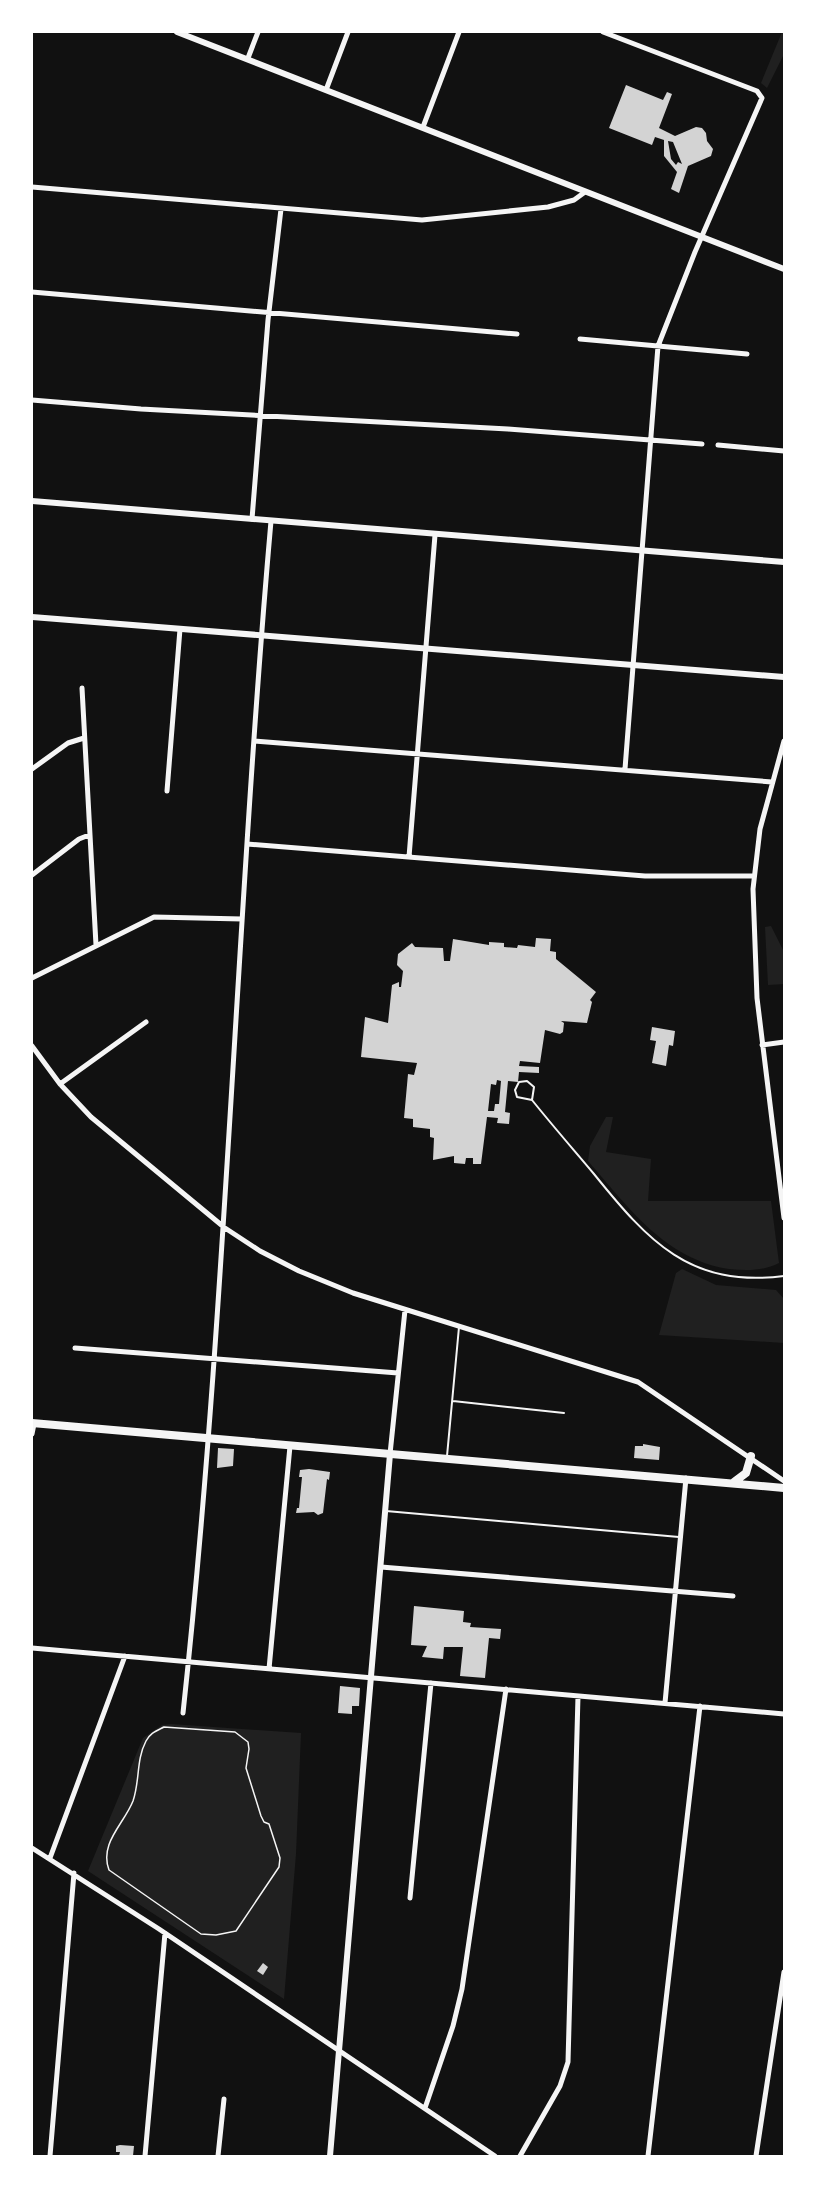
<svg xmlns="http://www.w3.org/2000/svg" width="816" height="2188" viewBox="0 0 816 2188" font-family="Signika,sans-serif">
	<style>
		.green { fill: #202020 }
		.building { fill: #d3d3d3; fill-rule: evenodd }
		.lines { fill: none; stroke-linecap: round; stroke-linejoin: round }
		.path { stroke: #f5f5f5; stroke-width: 1.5 }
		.service { stroke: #f5f5f5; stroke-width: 2 }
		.minor { stroke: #f5f5f5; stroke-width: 5 }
		.tertiary { stroke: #f5f5f5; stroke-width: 6 }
		.secondary { stroke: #f5f5f5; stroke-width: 8 }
	</style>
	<rect width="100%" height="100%" fill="#111"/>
	<path class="green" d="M782 32H784V54L767 88 761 83Z
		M771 926 784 952V984L768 985 765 927Z
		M606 1117H613L606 1152 651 1159 648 1201H771L779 1263C763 1271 747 1271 729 1269 665 1259 629 1208 588 1161L590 1146Z
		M682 1269 716 1285 776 1290 784 1299V1343L659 1335 676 1273Z
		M171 1724 301 1733 296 1854 284 1999 88 1871 143 1738 162 1725Z"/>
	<path class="building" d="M626 85 663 100 667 92 672 94 659 128 675 136 696 127 702 128 706 133 707 141 713 149 711 156 688 166 679 193 671 189 677 172 664 156V140L655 137 652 145 609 128ZM668 141 673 142 682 164 678 162 676 165 671 159Z
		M536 938 551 939 550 951 556 952V959L596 992 590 1000 592 1002 587 1023 561 1021 564 1023 563 1032 560 1034 545 1030 540 1063 520 1061 519 1066 539 1067V1073L519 1072 518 1082 508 1081 505 1112 510 1113 509 1124 497 1123 498 1118 487 1117 481 1164H473V1158H466L465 1164 454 1163V1156L433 1160 434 1138 430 1137V1129L413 1127V1119L404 1118 408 1074 414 1075 417 1063 361 1057 365 1017 388 1023 392 985 399 982V987H401L403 971 397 965 398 954 412 943 415 947 443 948 444 961H450L453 939 489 945V942L504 943V947L517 948 518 945 535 947ZM497 1080 501 1081 499 1104H495L494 1111H488L491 1084 496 1085Z
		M652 1027 675 1031 673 1046 669 1045 666 1066 652 1063 656 1041 650 1040Z
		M643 1444 660 1447 659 1460 634 1458 635 1446H643Z
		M218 1448 234 1449 233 1466 217 1468Z
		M309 1469 330 1472 329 1480 327 1479 323 1513 318 1515 314 1512 296 1513 297 1508H299L302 1477H299L300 1470Z
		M414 1606 464 1611 463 1622 471 1623 470 1627 501 1629 500 1639 489 1638 485 1678 460 1676 463 1647H444L443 1659 422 1657 427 1646 411 1645Z
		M340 1686 360 1688 359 1706H352V1714L338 1713Z
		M263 1963 268 1967 263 1975 257 1971Z
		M120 2145 134 2146 133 2156H119L120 2152H116V2146Z"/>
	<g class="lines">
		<path class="path" d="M164 1727 235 1732 248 1742 249 1749 246 1768 261 1816 264 1822 269 1824 280 1858 279 1867 236 1931 216 1935 201 1934 109 1870C99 1843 124 1824 133 1801 140 1781 136 1760 146 1741 150 1733 156 1731 164 1727Z"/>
		<path class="service" d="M532 1100 534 1087 527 1081 519 1082 515 1090 517 1097 532 1100C552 1125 573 1149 594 1174 648 1241 690 1288 784 1276
			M453 1401 564 1413
			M447 1456 459 1327
			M386 1511 679 1537"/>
		<path class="minor" d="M603 32 757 91 762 98 695 252 658 346 625 769
			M248 58 258 32
			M326 90 348 32
			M423 127 459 32
			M32 187 422 220 548 207 574 200 585 192
			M32 292 517 334
			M580 339 747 354
			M32 400 141 409 508 429 702 444
			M718 445 784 451
			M252 519 268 320 281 209
			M82 688 96 945
			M254 741 772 782
			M784 741 760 829 753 889 757 998 784 1218
			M32 769 68 743 84 738
			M167 791 180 629
			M247 844 645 876H753
			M409 857 435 535
			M32 875 79 839 89 835
			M32 978 154 917 242 919
			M762 1045 784 1042
			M32 1046 60 1084 91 1117 225 1228 260 1251 299 1271 353 1293 638 1382 784 1481
			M60 1084 146 1022
			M75 1348 398 1373
			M32 1434 34 1424
			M390 1454 405 1310
			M381 1567 733 1596
			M32 1648 784 1714
			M269 1669 290 1446
			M665 1703 686 1478
			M183 1713C226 1317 236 918 271 521
			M32 1848 159 1929 495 2156
			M50 1858 125 1656
			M410 1898 431 1683
			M425 2108 453 2026 462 1989 506 1689
			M50 2156 74 1873
			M145 2156 165 1933
			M218 2156 224 2099
			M520 2156 560 2086 568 2062 578 1696
			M648 2156 700 1706
			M756 2156 784 1972"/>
		<path class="tertiary" d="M177 32 784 269
			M32 501 784 562
			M32 617 784 677
			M330 2156 390 1454"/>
		<path class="secondary" d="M32 1423 784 1488
			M734 1482 746 1473 751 1456"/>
	</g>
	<rect width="816" height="2188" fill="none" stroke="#ffffff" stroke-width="66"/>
</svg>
